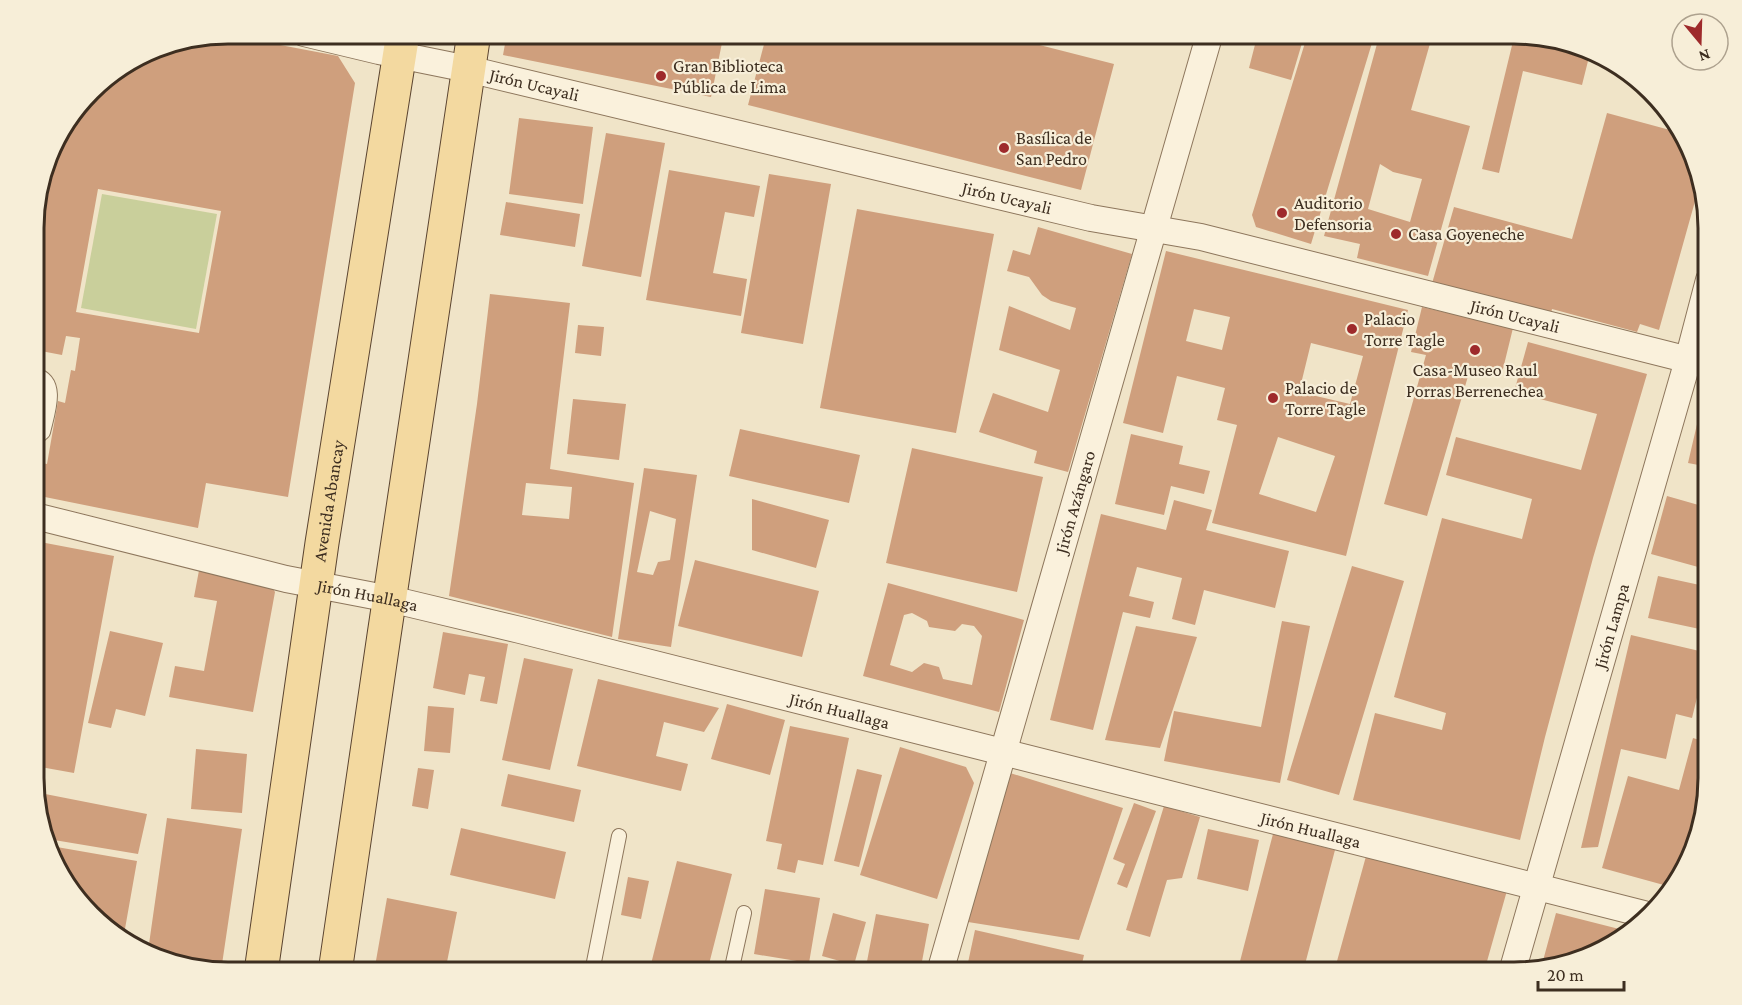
<svg xmlns="http://www.w3.org/2000/svg" width="1742" height="1005" viewBox="0 0 1742 1005" font-family="'Crimson Pro',serif">
	<style>
		.green { fill: #c9cf9b }
		.building { fill: #cf9f7d; fill-rule: evenodd }
		.lines { fill: none; stroke-linecap: round; stroke-linejoin: round }
		.lane-casing { stroke: #8d765c; stroke-width: 16 }
		.street-casing { stroke: #8d765c; stroke-width: 28 }
		.primary-casing { stroke: #5b4430; stroke-width: 35 }
		.lane { stroke: #faf1dc; stroke-width: 14 }
		.street { stroke: #faf1dc; stroke-width: 26 }
		.primary { stroke: #f3d9a0; stroke-width: 33 }
		.poi-dot { fill: #9e2a2b; stroke: #f7eed8; stroke-width: 2 }
		.labels { text-anchor: middle; stroke-width: 4.5; stroke-linejoin: round; paint-order: stroke }
		.poi-label { font-size: 18px; fill: #3d2e20; stroke: #f7eed8; text-anchor: start }
		.street-label { font-size: 18px; fill: #3d2e20; stroke: #f7eed8 }
		.rim { fill: none; stroke: #3d2e20; stroke-width: 3 }
	</style>
	<rect width="100%" height="100%" fill="#f0e4c8"/>
	<path class="green" d="M102 194 217 214 196 329 81 308Z"/>
	<path class="building" d="M507 33H724L711 97 503 55Z
		M767 33H993L1114 64 1081 190 748 105Z
		M1258 33H1305L1291 80 1249 68Z
		M1308 33H1375L1311 244 1256 227 1252 215Z
		M1380 33H1433L1411 110 1470 126 1428 276 1357 258 1360 244 1324 236ZM1380 164 1393 172 1422 179 1410 222 1368 209Z
		M1515 33 1590 53 1582 85 1523 71 1499 173 1482 169Z
		M222 34 338 56 355 83 288 497 206 483 198 528 35 495V458H37L36 462 47 464 58 401 65 403 71 370 75 371 80 338 66 336 62 355 41 351 40 357 35 356V202L53 141 99 81 153 48ZM98 189 221 211 199 333 76 312Z
		M1607 113 1681 133 1699 187 1659 330 1640 324 1637 332 1552 309 1551 314 1431 287 1454 207 1572 239Z
		M519 118 593 127 583 204 509 194Z
		M606 133 665 143 641 277 582 266Z
		M669 170 760 186 754 217 725 212 713 273 747 279 741 316 646 300Z
		M769 174 831 184 803 344 741 333Z
		M506 202 580 214 575 247 500 235Z
		M857 209 994 234 956 433 820 408Z
		M1038 227 1132 254 1068 472 1034 463 1037 451 979 432 993 393 1048 412 1060 370 999 350 1009 306 1070 330 1076 308 1051 301 1042 295 1029 277 1007 271 1013 250 1030 255Z
		M1166 251 1408 310 1346 556 1212 523 1237 425 1217 420 1225 388 1177 376 1163 433 1123 423ZM1194 309 1230 317 1222 350 1186 341ZM1311 343 1363 356 1350 404 1299 392ZM1278 437 1335 456 1316 512 1259 494Z
		M490 294 570 303 550 469 634 483 612 637 449 596 477 404ZM526 483 572 487 569 519 522 515Z
		M1422 307 1513 328 1502 373 1471 366 1427 516 1384 504 1426 355 1411 352Z
		M578 325 604 327 601 356 575 353Z
		M1528 342 1647 374 1593 558 1545 737 1520 840 1353 800 1375 713 1442 730 1446 713 1394 697 1442 518 1522 539 1532 499 1446 475 1456 437 1581 470 1597 414 1514 392Z
		M573 399 626 404 619 460 567 454Z
		M1709 404V467L1688 463 1701 407Z
		M740 429 860 455 849 503 729 476Z
		M1131 434 1183 446 1179 464 1210 471 1204 494 1171 486 1164 515 1115 504Z
		M912 448 1043 477 1017 592 886 563Z
		M644 468 697 475 671 647 618 639ZM650 511 676 519 670 560 658 562 653 575 637 572Z
		M1667 496 1709 508V570L1651 554Z
		M752 499 829 520 816 568 752 550Z
		M1174 500 1212 510 1206 530 1289 551 1275 608 1204 590 1195 625 1172 619 1182 578 1137 567 1129 596 1154 602 1150 618 1123 612 1093 730 1050 720 1101 514 1166 530Z
		M35 541 114 556 74 773 35 766Z
		M695 560 819 591 802 657 678 626Z
		M200 565 265 576 275 592 253 712 169 697 175 666 204 671 217 601 194 597Z
		M1352 566 1404 581 1339 795 1287 780Z
		M1658 576 1709 587V631L1648 618Z
		M888 583 1024 620 999 712 863 676ZM912 613 927 621 929 627 955 631 962 624 974 626 982 636 972 685 943 679 939 667 924 663 912 672 890 665 904 615Z
		M1282 621 1310 626 1280 783 1164 761 1174 711 1261 727Z
		M1136 626 1197 637 1160 748 1105 740Z
		M110 631 163 643 145 716 116 709 111 728 88 723Z
		M443 632 508 644 497 704 480 701 485 677 469 674 465 695 433 688Z
		M1631 635 1708 653 1692 718 1676 714 1666 759 1621 749 1598 847 1581 848Z
		M524 658 573 669 550 770 502 760Z
		M598 679 719 708 704 732 664 722 656 756 688 764 681 791 577 766Z
		M727 704 785 720 770 775 711 759Z
		M428 706 454 708 450 753 424 751Z
		M790 726 849 738 823 865 798 860 795 873 777 869 782 844 766 841Z
		M1693 738 1709 743V790L1683 875 1671 887 1602 868 1628 776 1679 790Z
		M900 747 966 767 974 783 937 899 860 875Z
		M196 749 247 754 242 813 191 809Z
		M418 768 434 770 428 809 412 806Z
		M857 769 882 775 859 867 834 861Z
		M1010 773 1123 808 1079 940 968 922Z
		M508 774 581 790 574 822 501 806Z
		M35 792 147 814 138 854 48 839 35 803Z
		M1134 803 1156 811 1127 888 1117 884 1125 864 1113 859Z
		M1164 806 1200 817 1182 878 1167 880 1150 937 1126 930Z
		M167 818 242 829 221 971 148 951Z
		M461 828 566 852 555 899 450 875Z
		M1208 829 1259 840 1248 891 1197 879Z
		M1273 834 1335 850 1303 972H1247L1238 969Z
		M51 846 137 861 123 940 66 885Z
		M1368 849 1508 887 1484 972H1334Z
		M677 861 732 874 707 972H649Z
		M628 877 649 881 641 919 621 915Z
		M765 889 820 898 809 963 754 954Z
		M387 898 457 912 445 972H374Z
		M833 913 866 922 854 965 822 956Z
		M1556 913 1627 931 1612 946 1541 968Z
		M876 914 929 924 920 972H865Z
		M975 930 1084 955 1080 972H966Z"/>
	<g class="lines">
		<defs>
			<path id="lane" d="M35 375C60 381 47 414 43 432L35 439
				M592 972 619 836
				M731 972 744 913"/>
			<g id="street">
				<path id="s1" d="M304 33 379 51 468 69 1091 218 1201 237 1709 365"/>
				<path id="s2" d="M35 516 286 579 390 599 520 630 1644 914"/>
				<path id="s3" d="M940 972 1210 33"/>
				<path id="s4" d="M1512 972 1688 360 1709 280"/>
			</g>
			<g id="primary">
				<path id="s5" d="M261 972 322 543 403 33"/>
				<path d="M335 972C381 659 425 345 474 33"/>
			</g>
		</defs>
		<use href="#lane" class="lane-casing"/>
		<use href="#street" class="street-casing"/>
		<use href="#primary" class="primary-casing"/>
		<use href="#lane" class="lane"/>
		<use href="#street" class="street"/>
		<use href="#primary" class="primary"/>
	</g>
	<g class="poi-dot">
		<circle cx="661" cy="76" r="6"/>
		<circle cx="1004" cy="148" r="6"/>
		<circle cx="1282" cy="213" r="6"/>
		<circle cx="1396" cy="234" r="6"/>
		<circle cx="1352" cy="329" r="6"/>
		<circle cx="1475" cy="350" r="6"/>
		<circle cx="1273" cy="398" r="6"/>
	</g>
	<g class="labels">
		<g class="poi-label">
			<text x="673" y="72">Gran Biblioteca<tspan x="673" dy="21">Pública de Lima</tspan></text>
			<text x="1016" y="144">Basílica de<tspan x="1016" dy="21">San Pedro</tspan></text>
			<text x="1294" y="209">Auditorio<tspan x="1294" dy="21">Defensoria</tspan></text>
			<text x="1408" y="240">Casa Goyeneche</text>
			<text x="1364" y="325">Palacio<tspan x="1364" dy="21">Torre Tagle</tspan></text>
			<text x="1475" y="376" text-anchor="middle">Casa-Museo Raul<tspan x="1475" dy="21">Porras Berrenechea</tspan></text>
			<text x="1285" y="394">Palacio de<tspan x="1285" dy="21">Torre Tagle</tspan></text>
		</g>
		<g class="street-label">
			<text dy="6" stroke="none"><textPath href="#s1" startOffset="236">Jirón Ucayali</textPath></text>
			<text dy="6" stroke="none"><textPath href="#s1" startOffset="722">Jirón Ucayali</textPath></text>
			<text dy="6" stroke="none"><textPath href="#s1" startOffset="1244">Jirón Ucayali</textPath></text>
			<text dy="6" stroke="none"><textPath href="#s5" startOffset="476">Avenida Abancay</textPath></text>
			<text dy="6" stroke="none"><textPath href="#s3" startOffset="489">Jirón Azángaro</textPath></text>
			<text dy="6" stroke="none"><textPath href="#s2" startOffset="342">Jirón Huallaga</textPath></text>
			<text dy="6" stroke="none"><textPath href="#s4" startOffset="360">Jirón Lampa</textPath></text>
			<text dy="6" stroke="none"><textPath href="#s2" startOffset="828">Jirón Huallaga</textPath></text>
			<text dy="6" stroke="none"><textPath href="#s2" startOffset="1314">Jirón Huallaga</textPath></text>
		</g>
	</g>
	<path d="M0 0H1742V1005H0ZM228 44H1514A184 184 0 0 1 1698 228V778A184 184 0 0 1 1514 962H228A184 184 0 0 1 44 778V228A184 184 0 0 1 228 44Z" fill="#f7eed8" fill-rule="evenodd"/>
	<path class="rim" d="M228 44H1514A184 184 0 0 1 1698 228V778A184 184 0 0 1 1514 962H228A184 184 0 0 1 44 778V228A184 184 0 0 1 228 44Z"/>
	<g transform="translate(1700 42) rotate(161)"><circle r="28" fill="#f7eed8" stroke="#ada18e" stroke-width="1.5"/>
	<path d="M0-4.5L10 22L0 15L-10 22Z" fill="#9e2a2b"/>
	<text y="-9" font-size="16" font-weight="bold" text-anchor="middle" fill="#3d2e20">N</text>
	</g>
	<path d="M1538 981v9h86v-9" fill="none" stroke="#3d2e20" stroke-width="3"/>
	<text x="1547" y="981" font-size="18" fill="#3d2e20" stroke="#f7eed8" stroke-width="4.5" paint-order="stroke">20 m</text>
</svg>
